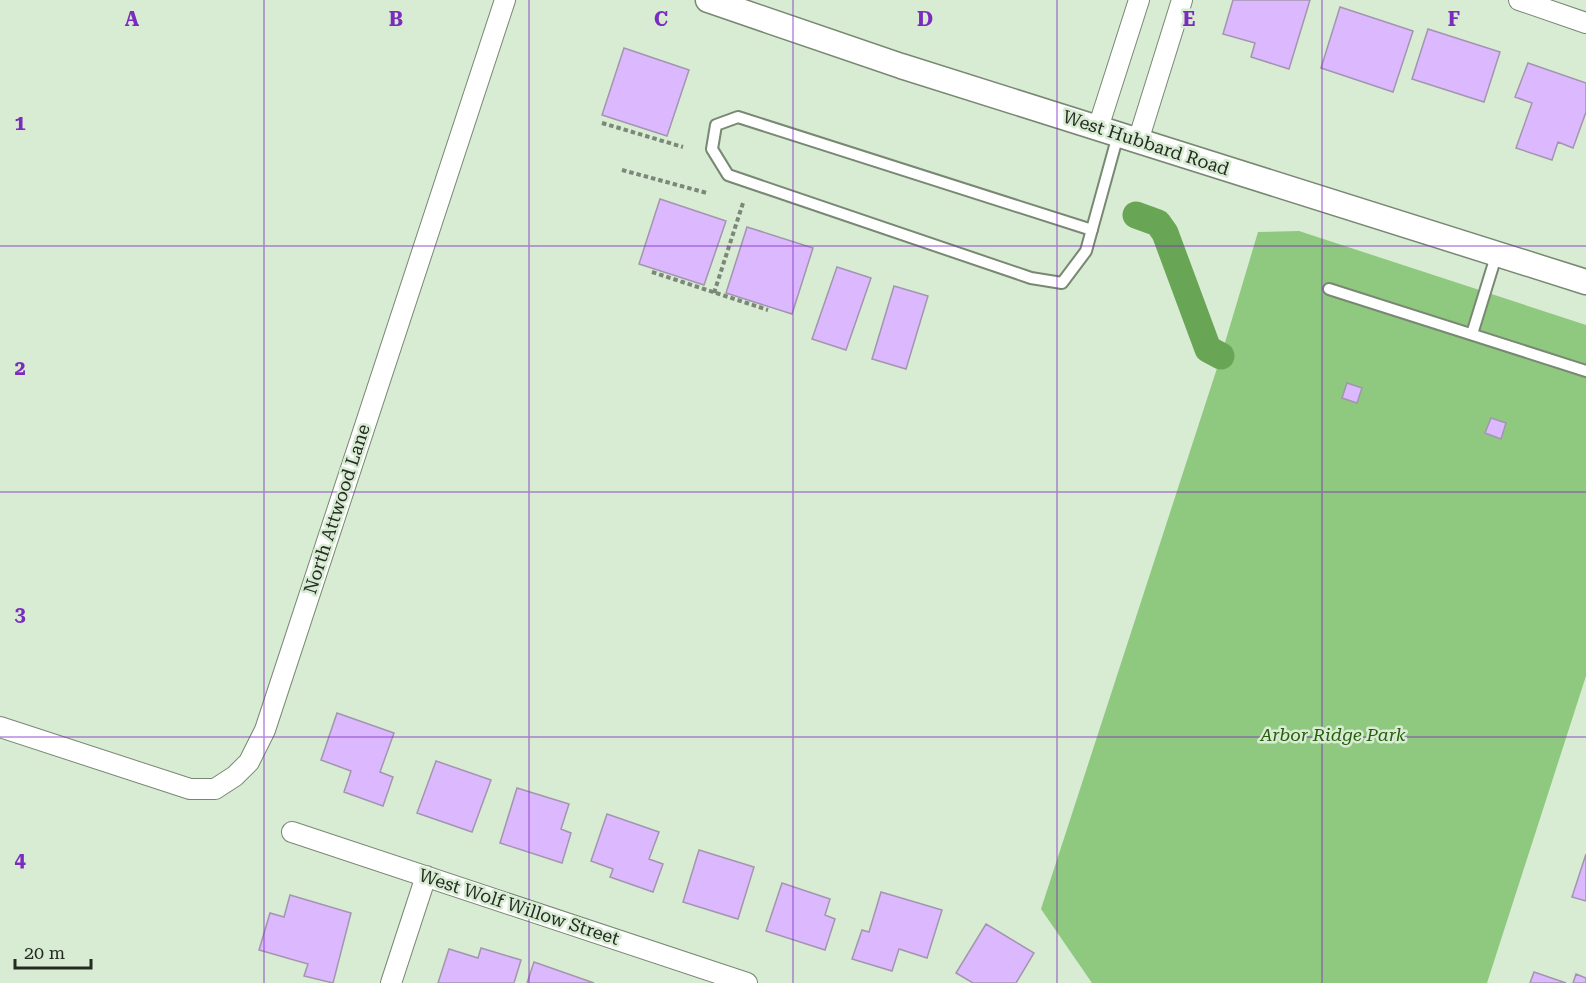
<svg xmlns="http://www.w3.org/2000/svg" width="1586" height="983" viewBox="0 0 1586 983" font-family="'Roboto Serif',serif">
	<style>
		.green { fill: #8fc87f }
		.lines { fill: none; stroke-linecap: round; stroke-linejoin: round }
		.canal { stroke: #68a656; stroke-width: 27 }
		.building { fill: #dcb8ff; stroke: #a296af; stroke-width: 1.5 }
		.service-casing { stroke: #788873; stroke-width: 14 }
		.minor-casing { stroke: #788873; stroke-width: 22 }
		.tertiary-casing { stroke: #788873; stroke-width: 27 }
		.path { stroke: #7b8878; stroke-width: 4; stroke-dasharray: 4.5 3; stroke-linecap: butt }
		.service { stroke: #fff; stroke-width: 10 }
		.minor { stroke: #fff; stroke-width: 20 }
		.tertiary { stroke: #fff; stroke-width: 24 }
		.grid { fill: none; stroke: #7b2cbf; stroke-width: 1.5; stroke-opacity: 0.55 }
		.labels { text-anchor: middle; stroke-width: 5; stroke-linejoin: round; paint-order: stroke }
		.street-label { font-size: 18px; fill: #242b22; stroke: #d8ebd3 }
		.park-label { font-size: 18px; font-style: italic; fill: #255f0c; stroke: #d8ebd3 }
		.grid-label { font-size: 20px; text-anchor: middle; font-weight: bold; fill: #7b2cbf; stroke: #d8ebd3; stroke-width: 5; stroke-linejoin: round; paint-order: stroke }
	</style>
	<rect width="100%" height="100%" fill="#d8ebd3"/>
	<path class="green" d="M1299 231 1586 325V676L1487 983H1092L1041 909 1221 356 1258 232Z"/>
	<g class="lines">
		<path class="canal" d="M1136 215 1158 223 1165 233 1208 349 1221 356"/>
	</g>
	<path class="building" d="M1233 0H1310L1289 69 1251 57 1255 43 1223 34Z
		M1340 7 1413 31 1393 92 1321 68Z
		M1428 29 1500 52 1484 102 1412 79Z
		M624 48 689 70 667 136 602 115Z
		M1528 63 1586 83V112L1573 148 1558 142 1552 160 1516 148 1532 103 1515 97Z
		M660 199 726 221 704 285 639 264Z
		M747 227 813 248 792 314 726 293Z
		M837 267 871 278 846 350 812 339Z
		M894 286 928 296 906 369 872 359Z
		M1347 383 1362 388 1357 403 1342 398Z
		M1491 418 1506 423 1501 439 1485 433Z
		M337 713 394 733 380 772 393 777 383 806 344 792 351 771 321 760Z
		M436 761 491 780 472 832 417 813Z
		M517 788 569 804 561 829 571 833 562 863 500 843Z
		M607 814 659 832 649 859 663 864 653 892 610 877 613 869 591 861Z
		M699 850 754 867 738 919 683 902Z
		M1586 854V901L1572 897Z
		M782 883 830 899 825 915 835 919 825 950 766 931Z
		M881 892 942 910 927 958 899 949 892 971 852 959 862 930 869 932Z
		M290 895 351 913 333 983 304 976 308 964 259 950 270 913 284 917Z
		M986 924 1034 953 1016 983H973L956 973Z
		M481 948 521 960 514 983H438L449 949 478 958Z
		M534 962 594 983H527Z
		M1534 972 1566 983H1530Z
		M1576 974 1586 978V983H1573Z"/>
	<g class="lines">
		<defs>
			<path id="service" d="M1092 230 738 117 716 125 712 149 728 175 1031 278 1062 283 1086 251 1118 135
				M1329 289 1586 371
				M1472 334 1497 253"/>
			<path id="minor" d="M1519 0 1586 23
				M1098 128 1139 0
				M1138 141 1182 0
				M0 727 190 789H215L235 776 249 762 265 730 505 0
				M292 832 747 983
				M391 983 426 876"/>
			<path id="tertiary" d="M708 0 901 66 1586 282"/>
		</defs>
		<use href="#service" class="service-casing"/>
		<use href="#minor" class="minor-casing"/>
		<use href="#tertiary" class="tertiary-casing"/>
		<path class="path" d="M602 123 683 147
			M622 170 707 193
			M652 272 768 310
			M714 293 743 203"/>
		<use href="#service" class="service"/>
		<use href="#minor" class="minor"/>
		<use href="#tertiary" class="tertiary"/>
	</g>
	<path class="grid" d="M264 0V983M529 0V983M793 0V983M1057 0V983M1322 0V983M0 246H1586M0 492H1586M0 737H1586"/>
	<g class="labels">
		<g class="street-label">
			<text transform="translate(1146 143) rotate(18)" y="6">West Hubbard Road</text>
			<text transform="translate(337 509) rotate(-72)" y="6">North Attwood Lane</text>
			<text transform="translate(519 907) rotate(18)" y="6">West Wolf Willow Street</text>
		</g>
		<g class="park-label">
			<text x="1333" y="741">Arbor Ridge Park</text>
		</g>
	</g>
	<g class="grid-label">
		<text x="132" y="26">A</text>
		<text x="396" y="26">B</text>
		<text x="661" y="26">C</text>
		<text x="925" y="26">D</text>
		<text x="1189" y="26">E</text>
		<text x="1454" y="26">F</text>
		<text x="20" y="130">1</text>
		<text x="20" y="375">2</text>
		<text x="20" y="621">3</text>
		<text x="20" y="867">4</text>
	</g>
	<path d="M15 959v9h76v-9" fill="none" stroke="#242b22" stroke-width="3"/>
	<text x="24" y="959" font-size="18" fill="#242b22" stroke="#d8ebd3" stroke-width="4.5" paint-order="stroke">20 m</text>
</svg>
